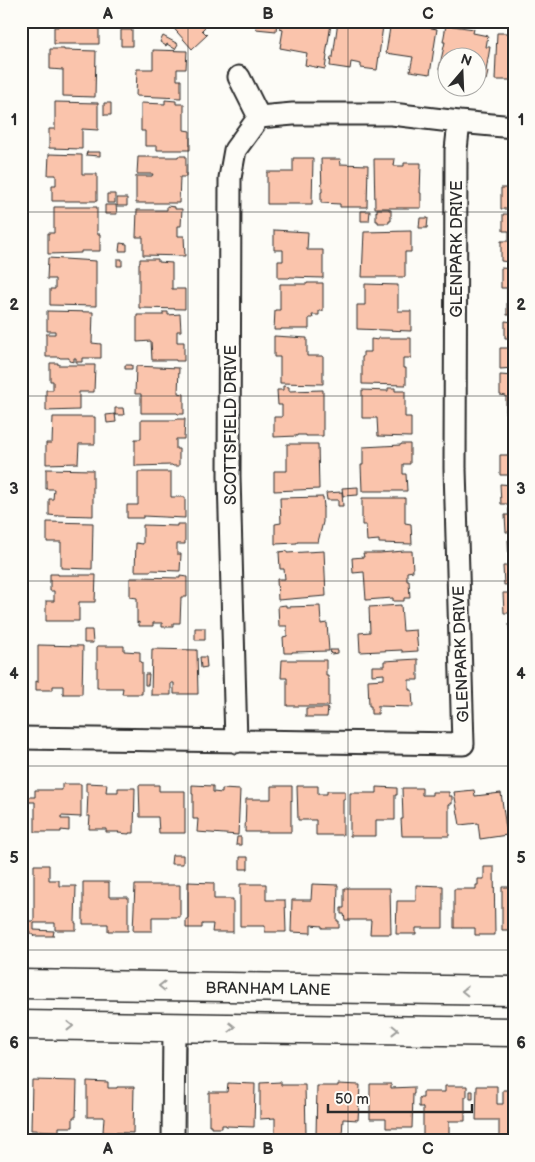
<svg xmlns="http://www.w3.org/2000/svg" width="535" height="1162" viewBox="0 0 535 1162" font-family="'Balsamiq Sans',sans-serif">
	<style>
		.building { fill: #fac4ac; stroke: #2b2b2b }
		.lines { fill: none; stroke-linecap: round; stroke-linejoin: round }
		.minor-casing { stroke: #2b2b2b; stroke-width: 25 }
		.secondary-casing { stroke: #2b2b2b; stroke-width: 31 }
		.minor { stroke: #fdfcf7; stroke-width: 21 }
		.secondary { stroke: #fdfcf7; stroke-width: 28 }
		.oneway { stroke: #9e9e9b }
		.grid { fill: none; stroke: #2b2b2b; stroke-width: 1; stroke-opacity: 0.55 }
		.labels { text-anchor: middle; stroke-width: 5; stroke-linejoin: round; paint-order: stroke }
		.street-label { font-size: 16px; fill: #2b2b2b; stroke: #fdfcf7 }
		.neatline { fill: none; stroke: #2b2b2b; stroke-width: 2 }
		.grid-label { font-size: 16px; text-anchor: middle; font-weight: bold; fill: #2b2b2b }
	</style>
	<rect width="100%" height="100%" fill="#fdfcf7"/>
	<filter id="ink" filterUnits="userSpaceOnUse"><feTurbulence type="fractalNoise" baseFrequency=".02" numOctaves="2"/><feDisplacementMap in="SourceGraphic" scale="10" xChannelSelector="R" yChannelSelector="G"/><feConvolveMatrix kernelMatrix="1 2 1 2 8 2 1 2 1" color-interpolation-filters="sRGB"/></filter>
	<g filter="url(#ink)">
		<path class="building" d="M58 21H99V44H54V27H58Z
			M169 21H216L211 25 209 23 202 30 207 35 192 49 170 24 171 23Z
			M239 21H277L276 31 256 29 257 23Z
			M282 21H318L331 24 326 55 327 56 325 69 305 65 307 53 280 48 283 30 280 29Z
			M338 21H358V22L383 26 377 70 361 68V64L351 62 350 69 330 66 331 57H333Z
			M391 21 437 29 430 74 410 71 413 57 386 53Z
			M457 21H470V25L457 23Z
			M446 25 474 29 473 33 488 36 486 47H490L486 71 488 72 486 80 478 79V58H448V71L439 69 445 42H443Z
			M121 30H132V46H121Z
			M497 33H514V80H495Z
			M163 36 178 44 175 49 167 44 166 46 160 42Z
			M50 49H64V50L96 51 95 97 63 96V70L50 69Z
			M153 50 187 51 186 69H177V80H181V98L136 96 137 69H153Z
			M165 100 176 101V104H184V130L190 131V150H157V146H145V131H141V103L165 104Z
			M55 102 98 103V130L82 129V149L49 148V129H55Z
			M104 103H111V115H104Z
			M87 152H100V156L86 155Z
			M49 154 82 155V174H97V201H52V185H56V175H48Z
			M178 156H186V177H180L179 203H136V176H152L153 174H137L138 157H178Z
			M293 158H313L312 204H267V172H293Z
			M321 159H341L340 164 368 165 367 207H340V204L321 203V192H322Z
			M374 159H395L394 166H404V163H421L420 193H421V208H375Z
			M501 188H514V209H501Z
			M107 194H115V203H107Z
			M117 198H127V206H117Z
			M105 205H116L117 214H105Z
			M167 206 175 207V209H182L181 226H178V236H184L185 256 143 255V237H136L137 210H167Z
			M54 207H97V234H100V251H81V253L48 254V233H54Z
			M377 209H389V210H391V221H389V223H378V221H376V211L377 212Z
			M361 211H370L369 221H361Z
			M503 214H513L514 215V260H509V262L501 261V241H509V231H503Z
			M420 218H428L427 228H419Z
			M274 230 308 232 307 250H323V278L290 277 289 278H278V261H283V250H274Z
			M411 231V252H405V277H362L364 232Z
			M120 243 127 244V251H119Z
			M48 258 96 261V306L50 305V289H55V279H47Z
			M117 259H122V266H117Z
			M140 259H158V262L172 263V289H185V309L139 308V263H140Z
			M501 268 514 269V315H507V288H501Z
			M307 283H323V311H319V315H312L313 318H309V329H281V330H274L275 310H280V284H307Z
			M365 284 398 285V311H411V331L357 329V305H365Z
			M47 311 93 312 92 343 101 344V358H82V362H76V358H74V362L69 361V358H60L59 357H46V334H55V331H47Z
			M163 312H168V315L180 314 181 331H177V342H184V361H176V360H152L151 341 137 342V315H163Z
			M505 321 514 322V368L500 369V348H509V338H505Z
			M274 336 307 338V356H323V384L280 383V357H274Z
			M378 338H411V358H403V368H406V385L362 384V357H363V352H371V339L378 340Z
			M50 363H58V365H95L94 392H79V410L46 411V390H53V381H50Z
			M125 365H132V369H125Z
			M136 366 179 368 178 393 184 394V414H178L177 413H141V394H135Z
			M500 375 514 376V422H506V396L500 395Z
			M283 386 289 387V391L323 390V436H306V435H297V436L274 437V417H282V405H278L277 390H283Z
			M388 388H395V391H405V417H411V437L378 436 377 418H362V390L388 391Z
			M115 408H123L124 415H115Z
			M115 414 116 422 107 423 106 415Z
			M53 417H95V444H79L78 463 46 464V443H52Z
			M176 419H185L184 439H176V449H179V466H173L172 465 135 466V439H141V420H176Z
			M513 428 514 475H500V455H513Z
			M287 444H318L319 489 274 491V471H287Z
			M401 444H410V464H403V474H406L407 491H362L361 465H363V447L401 445Z
			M46 469 93 470V516L58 515V516L49 515V499H53L54 489H46Z
			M138 472H171V497H185V518L143 516V518H127V505H138Z
			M500 484 514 485V530H513V532H506L505 515H509L508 504H501Z
			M358 487V495L343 496 342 488Z
			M342 492 343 506H338V500H327L326 493Z
			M323 497 324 507H323V522L318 542H297V543L275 544V524L281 523 280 498Z
			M362 498H405V523L411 524 412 544 379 543V540L367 541 366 525H362Z
			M47 522 93 523 92 569 61 568V542H47Z
			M177 524H185V544H177V554H181L180 571 151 570V571H135L136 543 143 544V525L177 526Z
			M514 539V584L504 585 503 566H509L508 540Z
			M287 551V553L324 551 326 596 278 600 277 579H285L284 569H280L279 552Z
			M404 551H412L413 571 407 572V581H409L410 598H404V601H393V598L366 600 364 572 353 573 352 558 364 557 363 553H380Z
			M50 574H58V575H96L95 602H79V621H46V601H54V591H50Z
			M180 576 187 577V597H181L180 623H173V627H162V623H153V626H139V622L137 623V598L130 597V578H138V577L180 578Z
			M503 593H514V639H510L509 624H513V613H504Z
			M286 605V607L320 606 321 624 327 623 329 651 292 652V653H284L283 637 287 636V626H279L278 606Z
			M401 605 403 631 416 630 418 651 402 652V650L360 652 359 633 370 632 369 607Z
			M195 628H205V640H195Z
			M84 630H92L93 643H84Z
			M38 645 83 646 82 694H63V686H53V690H36V681L38 682Z
			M97 646H124V651L140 652V662H142V694H122L123 688H97Z
			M152 649 197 650 198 694H174V683H171V695H151Z
			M330 650H338V653L331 654Z
			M200 657H206L207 667 201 668Z
			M418 659V680H409V690H412L413 707 378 706V714H371V706H369L368 680 384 679V674L372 675V666H384V661Z
			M282 660H326V676H328V679H329V706H287V678H281Z
			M507 672H514V693H508Z
			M145 674H149L148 685H145Z
			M509 699H514V719L510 720Z
			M306 708H328L327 717H306Z
			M514 750V771L510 770Z
			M86 783 107 784 106 792H118V788H135L134 833H129V834L118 833 119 832H106V829H89L90 816H87L88 792H86Z
			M62 784H81V817L61 816V819H69V831L61 830V832H35V802H28V797H35V790H62Z
			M139 785H159V791H185V833H159L158 817H140Z
			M192 785 213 786V792L222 793V789L240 790 238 835 197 832 198 819H193V794H192Z
			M271 786H292V801L291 800V832H245L246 799H271Z
			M297 786H318V794H327V791H345V799H343V835H316V820H298Z
			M377 787 397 788V795H395V820H376V836H350V793H377Z
			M402 788H422V795H432V792H449V796H452V804H449V836H402L401 819H403Z
			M474 790 475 796 501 793 507 835 480 839 478 823 460 825 454 792Z
			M237 837H241V845H236Z
			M172 855H183V864H171Z
			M240 857H248V869H240Z
			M34 865H49V880H59V886H76L75 923H76V930H55V923H34V930L54 931 53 936H34L29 932 28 921H34Z
			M484 867H494L495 935H475V928H454V889H476V885H478V879H484Z
			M83 882H109V897H128V931H108V924H83Z
			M188 882 214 883V899H233V932H212L213 924H202V928H186V919H188Z
			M240 884H266V900H285L286 932H265V926H240Z
			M312 884 338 885 337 921H339V928H322V926L311 925V933L291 932 292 900H311Z
			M135 885H180V917H152V931H133Z
			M416 885 443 886V928H416V934H396L397 901H416Z
			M502 887H514V930H502Z
			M344 888H390L391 934H370L371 920H345L344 914H341V908H344Z
			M32 1080 77 1081 76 1117H73V1127H59V1131L31 1130Z
			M87 1081 108 1082V1088H117V1087H134L133 1133 103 1132 104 1117H87Z
			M281 1082V1085H305L306 1135H275V1118L260 1119V1083Z
			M21 1083H24V1130H21Z
			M228 1083 255 1084 254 1127 226 1126V1125H222V1128H211V1125H209V1092H227Z
			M338 1084 360 1085 358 1120 343 1119 342 1136H316L317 1086H338Z
			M370 1084H391V1088L414 1087V1094H413L412 1128H386V1119H370Z
			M445 1086H467V1097H465V1121H449V1136H423V1107H419V1098H423V1092H445Z
			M477 1086H497V1104H503V1090H514V1137H499V1120H476Z
			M470 1091H473V1099H470Z"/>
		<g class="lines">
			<defs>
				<path id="minor" d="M239 77 259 117 293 114H392L459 122 514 127
					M21 738 463 744 455 469 456 150 459 122
					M236 742 229 476 230 178 235 150 259 117
					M173 1141 174 1027"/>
				<path id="secondary" d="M21 984 514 991
					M21 1025 514 1032"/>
			</defs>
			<use href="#minor" class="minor-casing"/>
			<use href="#secondary" class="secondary-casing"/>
			<use href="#minor" class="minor"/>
			<use href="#secondary" class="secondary"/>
		</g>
		<defs><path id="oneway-chevron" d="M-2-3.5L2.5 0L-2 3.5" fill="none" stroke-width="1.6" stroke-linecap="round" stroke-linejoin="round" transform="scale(1.25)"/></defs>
		<g class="oneway">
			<use href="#oneway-chevron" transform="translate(162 986) rotate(-179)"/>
			<use href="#oneway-chevron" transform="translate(465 991) rotate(-179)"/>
			<use href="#oneway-chevron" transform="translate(70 1026)"/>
			<use href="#oneway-chevron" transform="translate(232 1027) rotate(1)"/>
			<use href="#oneway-chevron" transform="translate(395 1030) rotate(1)"/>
		</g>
	</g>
	<path class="grid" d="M188 21V1141M348 21V1141M21 212H514M21 396H514M21 581H514M21 766H514M21 950H514"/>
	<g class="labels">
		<g class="street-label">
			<text transform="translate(456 249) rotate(-90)" y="6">GLENPARK DRIVE</text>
			<text transform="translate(230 425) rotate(-90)" y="6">SCOTTSFIELD DRIVE</text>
			<text transform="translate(460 654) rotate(-92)" y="6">GLENPARK DRIVE</text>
			<text transform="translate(268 988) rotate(1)" y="6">BRANHAM LANE</text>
		</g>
	</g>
	<rect width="535" height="1162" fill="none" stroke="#fdfcf7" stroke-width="55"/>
	<g transform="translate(462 72) rotate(19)"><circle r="24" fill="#fdfcf7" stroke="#a9a8a5"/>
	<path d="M0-4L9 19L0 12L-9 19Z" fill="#2b2b2b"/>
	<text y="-8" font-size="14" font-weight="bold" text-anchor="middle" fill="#2b2b2b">N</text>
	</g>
	<path d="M328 1104v8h144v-8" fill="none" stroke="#2b2b2b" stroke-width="2.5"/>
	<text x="335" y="1104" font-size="15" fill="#2b2b2b" stroke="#fdfcf7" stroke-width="4" paint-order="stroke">50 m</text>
	<rect x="28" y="28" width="480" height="1106" class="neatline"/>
	<g class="grid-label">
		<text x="108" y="19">A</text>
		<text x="268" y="19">B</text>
		<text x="428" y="19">C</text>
		<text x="14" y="125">1</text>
		<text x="521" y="125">1</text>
		<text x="14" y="310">2</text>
		<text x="521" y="310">2</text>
		<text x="14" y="494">3</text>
		<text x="521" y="494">3</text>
		<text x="14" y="679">4</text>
		<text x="521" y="679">4</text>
		<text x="14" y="863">5</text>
		<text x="521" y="863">5</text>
		<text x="14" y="1048">6</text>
		<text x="521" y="1048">6</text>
		<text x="108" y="1154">A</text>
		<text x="268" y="1154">B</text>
		<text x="428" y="1154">C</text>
	</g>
</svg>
